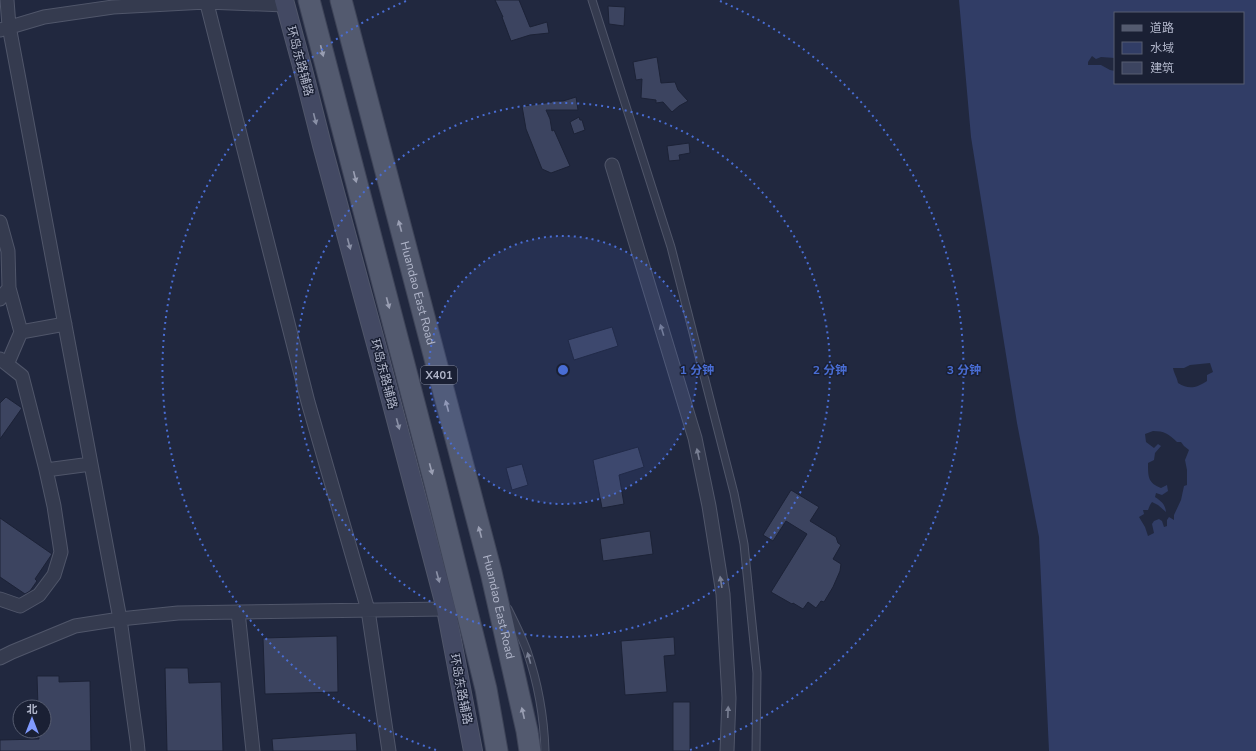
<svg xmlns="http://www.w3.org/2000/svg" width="1256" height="751" viewBox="0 0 1256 751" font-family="'Nunito Sans','Noto Sans SC',sans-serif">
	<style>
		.water { fill: #313d66; fill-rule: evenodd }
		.building { fill: #3c4460; stroke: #1c2236 }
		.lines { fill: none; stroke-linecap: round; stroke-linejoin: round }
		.lane-casing { stroke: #50566a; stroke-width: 9 }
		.street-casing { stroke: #50566a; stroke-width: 15 }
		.secondary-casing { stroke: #50566a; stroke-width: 20 }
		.primary-casing { stroke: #3e4458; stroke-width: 23 }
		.lane { stroke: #353b4f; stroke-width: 7 }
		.street { stroke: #353b4f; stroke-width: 13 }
		.secondary { stroke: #434963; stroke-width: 18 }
		.primary { stroke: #535a6f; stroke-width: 21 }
		.oneway { fill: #9a9fb3 }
		.oneway2 { fill: #8a90a6 }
		.oneway3 { fill: #797f93 }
		.ring { fill: none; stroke: #496dd4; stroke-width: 2; stroke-dasharray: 2 4 }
		.labels { text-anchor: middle; stroke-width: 3; stroke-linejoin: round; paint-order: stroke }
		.shield { fill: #1a2034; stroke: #84899d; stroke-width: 1 }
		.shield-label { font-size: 11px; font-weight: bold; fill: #b1b6ca }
		.street-label { font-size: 12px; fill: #b1b6ca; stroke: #1a2034 }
		.centre { fill: #496dd4; stroke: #1a2034; stroke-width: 2 }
		.ring-label { font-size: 12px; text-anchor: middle; font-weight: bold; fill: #496dd4; stroke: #1a2034; stroke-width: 3; stroke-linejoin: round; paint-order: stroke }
	</style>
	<rect width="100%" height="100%" fill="#21283f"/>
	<path class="water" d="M959 0H1256V751H1049L1039 537 1017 423 971 137ZM1115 13H1243V83H1115V71L1110 70 1101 65H1088V62L1092 56 1096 59 1101 57 1115 58ZM1210 363 1213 372 1207 375V381C1196 388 1189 390 1178 383 1177 377 1174 374 1173 368H1184L1190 365ZM1153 431C1164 431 1169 434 1177 442H1181L1184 446 1189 450 1185 460 1187 470V485L1184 486 1181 500 1174 515V520L1169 517 1167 520V526L1164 527 1162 521 1159 519 1154 521 1152 524 1154 533 1148 536 1145 527 1139 517 1144 514 1143 510H1148L1150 505 1152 502 1158 505 1166 512C1165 504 1162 502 1155 497L1156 493 1162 495 1168 491 1167 485 1161 488C1148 483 1148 477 1148 463L1154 460 1155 453 1161 446 1158 444 1154 448 1146 442 1145 434Z"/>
	<path class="building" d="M495 0H519L530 27 547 22 549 33 530 35 511 41 502 17H503Z
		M608 6 625 7 624 26 609 24Z
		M657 57 661 83 675 82 678 90 688 101 679 106 672 112 663 102 656 103V100L641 98 642 79 636 80 633 62Z
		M576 97 578 110H546L550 119 552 131 554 130 570 166 551 173 542 169 526 129 522 106 532 105 552 102V101H563Z
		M579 117 580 120H582L585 130 574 134 570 122Z
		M689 143 690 153 679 155 680 160 669 161 667 146Z
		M612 327 618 346 574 360 568 340Z
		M6 397 22 408 0 439V403Z
		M638 447 644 467 619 475 624 504 602 508 593 460Z
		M522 464 528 485 512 490 506 468Z
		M791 490 819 507 810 521 836 537 838 543 841 545 833 559 841 564 840 571 833 587 824 602 821 601 816 608 808 602 803 609 793 603 792 604 771 592 807 534 786 521 773 541 763 535Z
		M0 518 52 554 35 579 37 581 30 591 25 594 0 577Z
		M650 531 653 554 603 561 600 539Z
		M337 636 338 692 265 694 263 638Z
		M674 637 675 655 664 656 667 692 625 695 621 641Z
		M165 668H188L189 683 221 682 223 751H167Z
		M37 676H59V682L90 681 91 751H0V740L39 739 38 731H44V707H38Z
		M673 702H690V751H673Z
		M356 733 357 751H273L272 739Z"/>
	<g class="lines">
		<defs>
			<path id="lane" d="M592 0 671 247 734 493 744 544 757 673 756 751
				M508 609C515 623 522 637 527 651 538 683 544 718 545 751"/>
			<path id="street" d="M7 0 9 26 120 619 137 741 138 751
				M206 0 308 402 368 610 389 751
				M0 30 44 17 113 7 206 2 285 5
				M612 165 695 438 709 506 723 594 729 698 727 751
				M0 222 8 251 9 288 21 332 9 360 3 361 0 359
				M0 299 9 288
				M21 332 65 324
				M46 470 91 464
				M0 599 20 606 39 595 54 575 61 552 54 506 46 470 22 376 3 361
				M238 612 253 751
				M0 658 12 652 75 626 120 619 178 613 446 609"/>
			<path id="secondary" d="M284 0 303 70 322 145 379 355 446 609 473 751"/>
			<g id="primary">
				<path d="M309 0 435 483 474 640 486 689 497 751"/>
				<path id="s1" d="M341 0 491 572 527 731 530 751"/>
			</g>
		</defs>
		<use href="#lane" class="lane-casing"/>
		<use href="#street" class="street-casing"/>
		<use href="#secondary" class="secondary-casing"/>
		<use href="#primary" class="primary-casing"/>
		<use href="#lane" class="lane"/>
		<use href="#street" class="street"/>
		<use href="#secondary" class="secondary"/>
		<use href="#primary" class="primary"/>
	</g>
	<defs><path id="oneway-solid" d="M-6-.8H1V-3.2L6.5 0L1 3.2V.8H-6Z"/></defs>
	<g class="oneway">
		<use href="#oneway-solid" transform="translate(322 51) rotate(76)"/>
		<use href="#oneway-solid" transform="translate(355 177) rotate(76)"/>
		<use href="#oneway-solid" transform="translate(400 226) rotate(-105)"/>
		<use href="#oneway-solid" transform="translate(388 303) rotate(75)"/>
		<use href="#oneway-solid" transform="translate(447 406) rotate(-105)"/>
		<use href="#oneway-solid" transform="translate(431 469) rotate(75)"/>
		<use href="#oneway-solid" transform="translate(480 532) rotate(-105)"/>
		<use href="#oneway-solid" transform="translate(523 713) rotate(-103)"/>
	</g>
	<g class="oneway2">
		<use href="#oneway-solid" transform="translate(315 119) rotate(76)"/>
		<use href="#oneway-solid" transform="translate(349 244) rotate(75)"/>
		<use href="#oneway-solid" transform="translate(398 424) rotate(75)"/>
		<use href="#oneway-solid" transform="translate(438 577) rotate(75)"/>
	</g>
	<g class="oneway3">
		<use href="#oneway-solid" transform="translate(662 330) rotate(-107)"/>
		<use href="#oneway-solid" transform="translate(698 454) rotate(-102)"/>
		<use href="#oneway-solid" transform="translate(721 582) rotate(-99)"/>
		<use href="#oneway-solid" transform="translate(529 658) rotate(-106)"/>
		<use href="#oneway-solid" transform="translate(728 712) rotate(-88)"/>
	</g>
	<circle cx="563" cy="370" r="134" fill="#496dd4" fill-opacity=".12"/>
	<g class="ring">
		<circle cx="563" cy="370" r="134"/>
		<circle cx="563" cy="370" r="267"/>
		<path d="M436 750A401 401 0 0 1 406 1M720 1A401 401 0 0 1 690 750"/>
	</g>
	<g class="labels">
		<rect class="shield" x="421" y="366" width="36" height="18" rx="3"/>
		<g class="shield-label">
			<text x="439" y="379">X401</text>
		</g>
		<g class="street-label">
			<text transform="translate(300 61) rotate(75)" y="4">环岛东路辅路</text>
			<text dy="4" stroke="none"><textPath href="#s1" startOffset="303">Huandao East Road</textPath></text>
			<text transform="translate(384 374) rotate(75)" y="4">环岛东路辅路</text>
			<text dy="4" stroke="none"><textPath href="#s1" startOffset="627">Huandao East Road</textPath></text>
			<text transform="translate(461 689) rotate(79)" y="4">环岛东路辅路</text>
		</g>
	</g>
	<circle cx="563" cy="370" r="6" class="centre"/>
	<g class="ring-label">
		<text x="697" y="374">1 分钟</text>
		<text x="830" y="374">2 分钟</text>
		<text x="964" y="374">3 分钟</text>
	</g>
	<rect x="1114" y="12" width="130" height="72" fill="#1a2034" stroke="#565c70"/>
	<rect x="1122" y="25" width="20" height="6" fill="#535a6f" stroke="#565c70"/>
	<text x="1150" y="32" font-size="12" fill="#b1b6ca">道路</text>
	<rect x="1122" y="42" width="20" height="12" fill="#313d66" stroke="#565c70"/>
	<text x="1150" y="52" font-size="12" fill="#b1b6ca">水域</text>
	<rect x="1122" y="62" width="20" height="12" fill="#3c4460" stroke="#565c70"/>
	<text x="1150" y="72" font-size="12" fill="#b1b6ca">建筑</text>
	<g transform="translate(32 719)"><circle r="19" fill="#1a2034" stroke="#565c70"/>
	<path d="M0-3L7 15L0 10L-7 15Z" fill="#819bff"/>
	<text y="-6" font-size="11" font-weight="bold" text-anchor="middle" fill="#b1b6ca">北</text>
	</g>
</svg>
